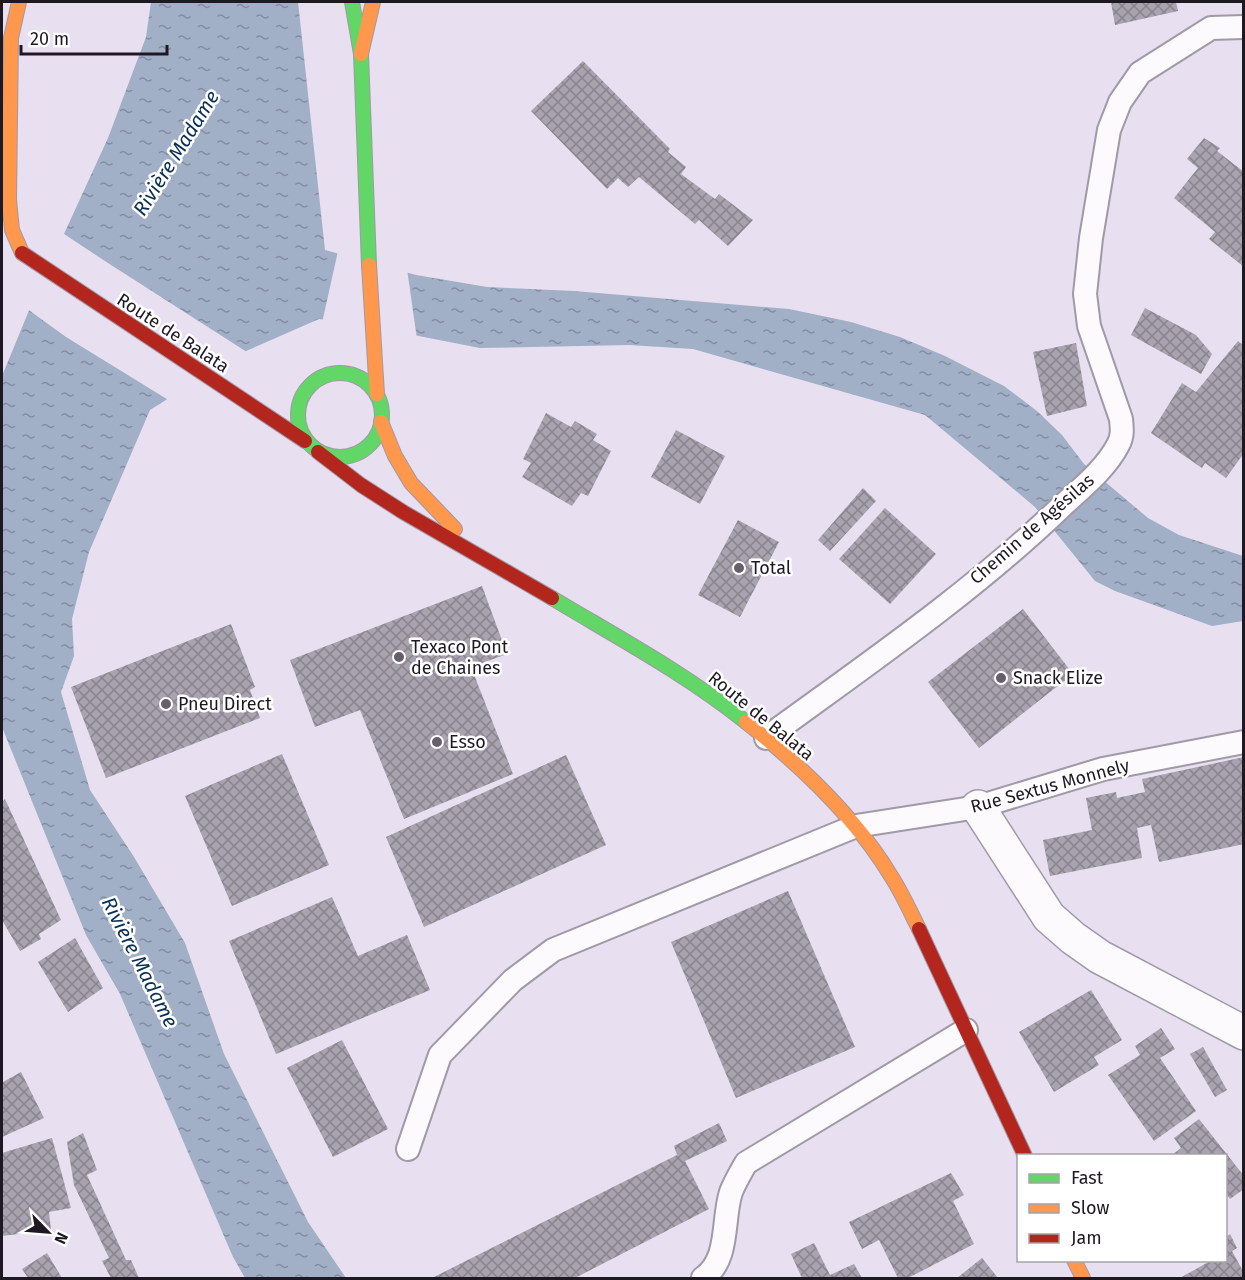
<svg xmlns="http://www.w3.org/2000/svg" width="1245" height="1280" viewBox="0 0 1245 1280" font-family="'Fira Sans',sans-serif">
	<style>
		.water { fill: url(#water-ripples) }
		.pier { fill: #e8dff0 }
		.building { fill: url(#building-cross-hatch) }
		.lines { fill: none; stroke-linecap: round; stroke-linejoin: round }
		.lane-casing { stroke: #a099a6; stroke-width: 26 }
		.street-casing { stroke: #a099a6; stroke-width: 36 }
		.fast-casing { stroke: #a099a6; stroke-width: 16 }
		.slow-casing { stroke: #a099a6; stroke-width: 16 }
		.jam-casing { stroke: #a099a6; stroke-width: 16 }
		.lane { stroke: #fcfafd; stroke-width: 22 }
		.street { stroke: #fcfafd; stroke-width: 33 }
		.fast { stroke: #63d668; stroke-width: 14 }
		.slow { stroke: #ff974d; stroke-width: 14 }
		.jam { stroke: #b3261e; stroke-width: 14 }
		.poi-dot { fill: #655e6b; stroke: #fff; stroke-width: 2 }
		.labels { text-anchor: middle; stroke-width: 5; stroke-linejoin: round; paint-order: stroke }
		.street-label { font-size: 18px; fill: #1e1823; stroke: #fff }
		.poi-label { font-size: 18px; fill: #1e1823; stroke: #fff; text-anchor: start }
		.water-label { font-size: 20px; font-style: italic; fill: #093054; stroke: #fff }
	</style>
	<defs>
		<pattern id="water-ripples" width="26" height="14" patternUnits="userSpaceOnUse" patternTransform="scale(1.5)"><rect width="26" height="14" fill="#a1afc7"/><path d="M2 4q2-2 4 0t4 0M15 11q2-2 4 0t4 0" fill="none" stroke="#838da1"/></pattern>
		<pattern id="building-cross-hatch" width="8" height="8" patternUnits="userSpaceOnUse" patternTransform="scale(1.5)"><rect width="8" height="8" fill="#a9a2af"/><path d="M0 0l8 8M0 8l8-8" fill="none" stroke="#89838e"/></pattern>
	</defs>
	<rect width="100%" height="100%" fill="#e8dff0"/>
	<path class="water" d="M151 2H298L325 250 416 275 487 287 574 291 789 309 851 322 900 337 945 356 1004 386 1037 411 1062 435 1084 464 1148 518 1179 535 1243 556V621L1212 626 1115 591 1095 581 1035 507 925 415 693 349 629 345 480 348 388 330 319 319 237 355 150 410 89 552 72 619 74 656 61 692 90 790 134 857 185 943 224 1054 308 1222 346 1278H245L233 1257 120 994 86 935 2 727V376L30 308 108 138 146 37Z"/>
	<path class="pier" d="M61 232 108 263 250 354 238 358 170 401 66 337 26 308Z
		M338 251 407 269 417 339 322 323Z"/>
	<path class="building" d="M1111 2H1176L1178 11 1115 25Z
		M583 61 670 149 668 152 686 167 681 174 715 199 719 194 753 220 728 246 699 220 695 224 639 177 628 187 618 178 607 189 531 111Z
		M1204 138 1220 148 1217 151 1244 172V267L1209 239 1215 232 1174 198 1198 168 1187 159Z
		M1145 308 1196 335 1212 354 1201 374 1131 335Z
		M1238 341 1244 346V453L1226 478 1205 463 1202 468 1151 433 1182 383 1196 392Z
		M1076 343 1087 406 1047 416 1033 352Z
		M546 413 571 427 575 421 597 434 593 440 611 451 588 496 581 493 572 506 522 477 531 463 523 459Z
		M676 430 725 456 700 504 651 477Z
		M863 488 876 501 830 551 818 540Z
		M885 508 936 554 890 604 839 559Z
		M738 520 779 542 740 617 698 595Z
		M482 586 507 654 471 667 513 774 404 819 360 710 315 727 290 660Z
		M1023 609 1073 674 979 748 928 682Z
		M231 624 255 687 250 690 260 718 106 778 71 687Z
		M282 754 329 865 232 906 185 796Z
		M566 755 606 845 424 927 386 837Z
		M1244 757V844L1159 862 1151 825 1137 828 1142 858 1050 876 1043 840 1092 830 1086 798 1116 792 1117 798 1145 792 1142 779Z
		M5 799 61 920 39 934 41 939 20 951 2 920V802Z
		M788 891 855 1047 736 1098 671 942Z
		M332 897 358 956 407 935 430 990 276 1054 229 941Z
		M75 938 103 988 68 1012 38 962Z
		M1091 990 1122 1040 1094 1057 1099 1065 1054 1092 1019 1032Z
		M1161 1028 1175 1049 1160 1058 1196 1111 1154 1141 1108 1075 1140 1055 1135 1046Z
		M342 1040 388 1129 333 1157 287 1068Z
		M1203 1047 1227 1090 1215 1097 1190 1054Z
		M21 1072 44 1118 2 1137V1080L3 1082Z
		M1199 1119 1244 1176V1189L1230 1199 1226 1193V1155H1172L1181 1148 1174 1138Z
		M719 1123 727 1141 685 1161 709 1209 575 1278H432L671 1158 677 1155 674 1146Z
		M83 1133 97 1170 87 1175 126 1260H131L139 1278H111L102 1261 109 1258 74 1185 67 1142Z
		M52 1138 71 1208 49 1212 51 1230 2 1236V1153Z
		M951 1173 964 1195 953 1201 974 1244 908 1278H898L879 1240 862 1249 849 1222Z
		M1230 1234 1237 1248 1232 1251 1244 1273V1278H1180L1212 1260H1226V1237Z
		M814 1243 830 1275 854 1264 862 1278H802L791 1254Z
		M47 1253 62 1278H28L22 1269Z
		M982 1258 998 1278H957Z"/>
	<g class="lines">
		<defs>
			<path id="lane" d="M766 738C866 665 970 594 1060 508 1080 489 1105 470 1118 445 1123 436 1122 429 1121 419L1089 326 1085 294 1091 238 1109 130 1120 102 1140 73 1211 28 1244 27
				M408 1149 440 1055 513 980 553 950 856 826 978 807 1103 769 1244 742
				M703 1278C730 1260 722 1219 731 1192 735 1182 741 1172 746 1163L966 1030"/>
			<path id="street" d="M978 807 1049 917 1073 938 1100 957 1244 1033"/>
			<path id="fast" d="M352 2 361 54 369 265
				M298 415a42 42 0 1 1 84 0a42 42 0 1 1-84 0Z
				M552 598C617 637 686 674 746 722"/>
			<path id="slow" d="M19 2 11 38 9 200 12 230 22 253
				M361 54 373 2
				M369 265 377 394
				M381 422 395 456 411 483 455 529
				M746 722C800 765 855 816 891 876 902 893 910 911 919 929
				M1074 1260 1083 1278"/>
			<path id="jam" d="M22 253 305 441
				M318 452 361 485 403 512 552 598
				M919 929 1025 1156"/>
		</defs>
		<use href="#lane" class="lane-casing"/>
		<use href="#street" class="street-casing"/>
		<use href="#fast" class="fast-casing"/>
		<use href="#slow" class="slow-casing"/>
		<use href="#jam" class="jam-casing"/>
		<use href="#lane" class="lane"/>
		<use href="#street" class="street"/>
		<use href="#fast" class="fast"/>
		<use href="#slow" class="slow"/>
		<use href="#jam" class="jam"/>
	</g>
	<g class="poi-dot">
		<circle cx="739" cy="568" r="6"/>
		<circle cx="399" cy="657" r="6"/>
		<circle cx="1001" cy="678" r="6"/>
		<circle cx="166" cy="704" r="6"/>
		<circle cx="437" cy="742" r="6"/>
	</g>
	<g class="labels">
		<g class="street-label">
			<text transform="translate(173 333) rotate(33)" y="6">Route de Balata</text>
			<text transform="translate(1032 529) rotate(-41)" y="6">Chemin de Agésilas</text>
			<text transform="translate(761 716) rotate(39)" y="6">Route de Balata</text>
			<text transform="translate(1050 786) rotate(-15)" y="6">Rue Sextus Monnely</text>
		</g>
		<g class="poi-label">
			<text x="751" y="574">Total</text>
			<text x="411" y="653">Texaco Pont<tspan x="411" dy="21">de Chaines</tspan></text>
			<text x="1013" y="684">Snack Elize</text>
			<text x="178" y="710">Pneu Direct</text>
			<text x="449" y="748">Esso</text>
		</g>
		<g class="water-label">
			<text transform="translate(176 153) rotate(-58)" y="7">Rivière Madame</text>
			<text transform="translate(140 962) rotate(63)" y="7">Rivière Madame</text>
		</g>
	</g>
	<rect width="1245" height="1280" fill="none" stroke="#1e1823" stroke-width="6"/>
	<rect x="1017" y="1154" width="210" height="108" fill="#ffffff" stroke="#a5a3a7" stroke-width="1.5"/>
	<rect x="1029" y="1174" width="30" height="9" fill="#63d668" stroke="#a5a3a7" stroke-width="1.5"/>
	<text x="1071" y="1184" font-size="18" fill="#1e1823">Fast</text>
	<rect x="1029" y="1204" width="30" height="9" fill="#ff974d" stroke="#a5a3a7" stroke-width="1.5"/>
	<text x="1071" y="1214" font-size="18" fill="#1e1823">Slow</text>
	<rect x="1029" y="1234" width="30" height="9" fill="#b3261e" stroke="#a5a3a7" stroke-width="1.5"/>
	<text x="1071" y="1244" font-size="18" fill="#1e1823">Jam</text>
	<g transform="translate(48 1232) rotate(115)" stroke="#ffffff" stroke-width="4.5" paint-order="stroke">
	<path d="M0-4.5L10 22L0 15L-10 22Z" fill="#1e1823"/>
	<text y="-9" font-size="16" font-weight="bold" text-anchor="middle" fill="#1e1823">N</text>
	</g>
	<path d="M21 45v9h146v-9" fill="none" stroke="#1e1823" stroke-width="3"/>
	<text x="30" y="45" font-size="18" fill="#1e1823" stroke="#ffffff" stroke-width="4.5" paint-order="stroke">20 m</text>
</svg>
